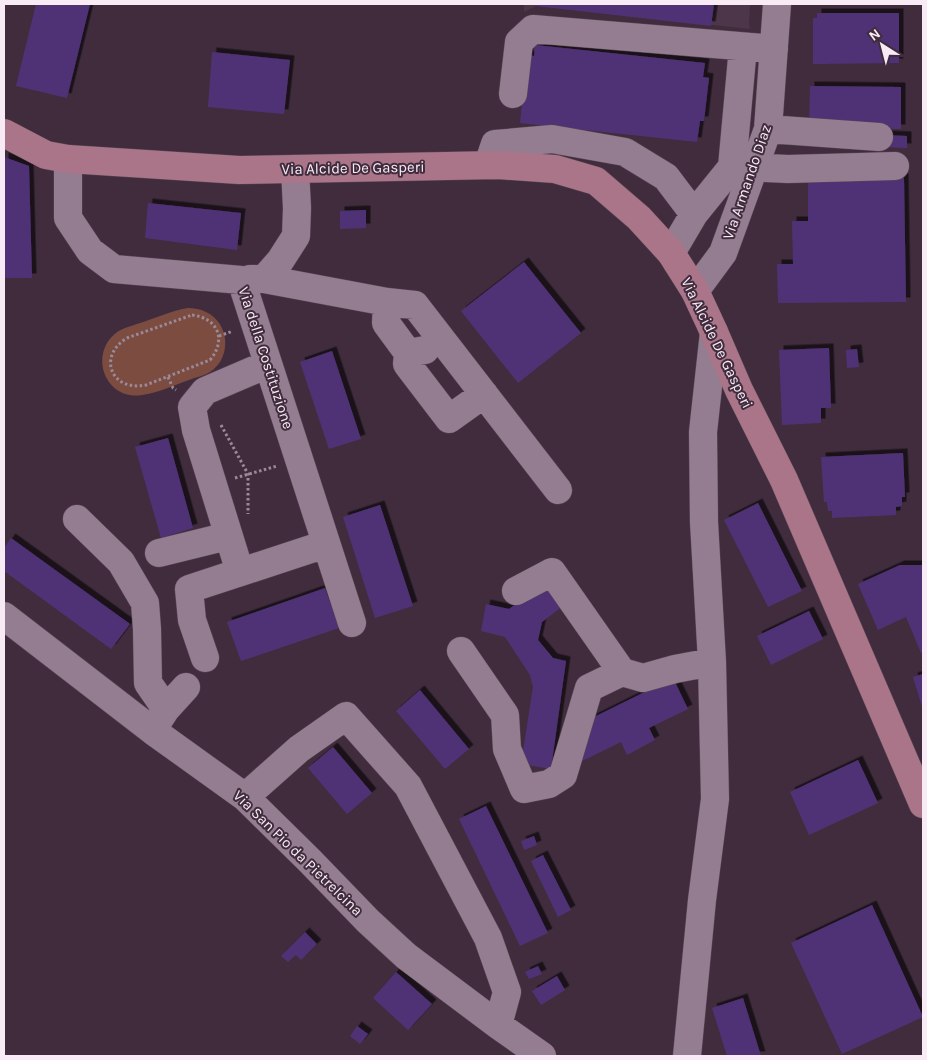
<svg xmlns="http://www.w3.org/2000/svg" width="927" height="1060" viewBox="0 0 927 1060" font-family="Karla,sans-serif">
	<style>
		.built { fill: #4d354a }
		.green { fill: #7c4c41 }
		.building { fill: #503275; filter: url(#shadow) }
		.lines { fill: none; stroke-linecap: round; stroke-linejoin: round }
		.minor-casing { stroke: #584856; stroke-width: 29 }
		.major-casing { stroke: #584856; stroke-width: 29 }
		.path { stroke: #9a8a98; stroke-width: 3; stroke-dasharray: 2.5 2.5; stroke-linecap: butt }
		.minor { stroke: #947d90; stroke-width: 28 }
		.major { stroke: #aa7588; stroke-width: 28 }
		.labels { text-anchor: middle; stroke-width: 4; stroke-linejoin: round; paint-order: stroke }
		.street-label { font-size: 15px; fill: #f8ebf6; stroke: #402c3d }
	</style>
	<defs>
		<filter id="shadow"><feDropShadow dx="4.5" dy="-4.5" stdDeviation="0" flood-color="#0009"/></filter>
	</defs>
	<rect width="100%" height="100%" fill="#402c3d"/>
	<path class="built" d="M524 4H750L749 24 750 29 536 6 524 12Z"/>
	<path class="green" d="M188 308C194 308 200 309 206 312 230 323 232 358 210 372 204 376 196 377 189 380 174 385 158 393 142 395 106 401 88 355 116 333 122 328 129 327 137 324 154 319 170 311 188 308Z"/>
	<path class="building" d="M36 4H90L67 98 16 86Z
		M537 4H714L711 26 536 6Z
		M817 13H899V63L813 64V18H817Z
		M535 45 705 63 703 77 709 78 704 121H700L697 142 520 123 527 55 534 56Z
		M212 52 290 60 284 114 208 107Z
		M810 86 901 87V129L809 127Z
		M884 135 907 136V148L883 147Z
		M4 157 29 166 32 278H4Z
		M904 178 906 302 778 303 777 264H793L792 221H808V179Z
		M148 203 241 213 237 250 145 238Z
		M366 210V228L340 229V211Z
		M524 262 581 333 518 383 461 311Z
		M829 348 831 408H821V423L782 425 779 350Z
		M857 349 859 367 847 368 846 350Z
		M332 351 361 439 329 449 300 362Z
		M168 438 193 528 161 538 135 447Z
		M903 453 905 497H902V506L896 507V515L832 518V511H828L827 502H824L821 457Z
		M758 503 802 591 768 607 724 520Z
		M380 505 413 606 375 618 343 517Z
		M11 538 130 624 111 649 4 571V548Z
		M900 565H923V652L921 653 906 617 878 630 858 584Z
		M546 582 563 606 542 622 538 640 553 658 566 661 551 769 521 764 533 687 530 675 505 637 481 631 486 604 509 609Z
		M325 588 339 628 241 661 227 622Z
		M809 611 823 639 771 665 757 636Z
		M923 674V710L913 677Z
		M673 678 688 709 649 728 655 740 627 755 621 742 580 762 592 718Z
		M420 690 469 749 445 769 396 711Z
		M333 747 372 793 347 814 308 768Z
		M858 760 878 803 809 835 790 792Z
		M486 806 548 933 520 946 459 819Z
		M534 836 537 845 524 850 521 841Z
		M543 855 571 910 558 917 531 861Z
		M872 905 923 1017 842 1054 791 943Z
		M305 932 317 944 301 960 296 955 288 962 281 956Z
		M538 966 542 974 529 979 525 972Z
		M396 972 432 1004 408 1030 373 998Z
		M557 976 565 990 541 1005 532 991Z
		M743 998 761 1056H727L712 1008Z
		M357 1026 368 1034 360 1044 350 1036Z"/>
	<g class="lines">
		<defs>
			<path id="minor" d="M513 94 519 42 533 29 774 49
				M768 129 879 137
				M68 159V218L90 251 114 269 241 280 352 623
				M488 165 495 144 552 139 625 152 666 177 694 214
				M755 165 766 168 788 169 895 166
				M671 253 694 214 732 167 743 47
				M250 279H264L280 261 296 236 297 208 295 169
				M264 279 387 302 415 305 558 490
				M695 291 723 253 768 129 777 4
				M387 302 386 323 408 353 425 350
				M408 353 407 364 449 419 484 394
				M77 519 121 562 145 603 147 629 148 683 166 709
				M159 553 228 536
				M240 572 196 430 192 407 205 391 268 364
				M516 591 552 572 622 672 643 678 675 669 712 662
				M4 616 153 731 245 797 310 861 368 921 406 956 498 1025 542 1056
				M461 651 505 715 507 749 524 789 549 784 563 775 589 688 622 672
				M205 658 192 620 189 589 326 544
				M157 723 166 709 186 687
				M245 797 299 749 346 716 408 786 488 938 507 992 498 1025
				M687 1056 702 900 715 799 712 662 704 522 703 432 714 332"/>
			<path id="major" d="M4 133 46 155 68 159 239 170 498 165 555 169 596 181 639 218 671 253 695 291 714 332 739 390 784 480 923 804"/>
		</defs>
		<use href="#minor" class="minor-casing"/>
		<use href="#major" class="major-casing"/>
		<path class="path" d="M192 315C218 318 227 340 210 360L146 385C111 392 97 356 127 338Z
			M219 336 233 331
			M168 377 173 388 176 390
			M221 425 248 474V514
			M235 478 277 466"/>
		<use href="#minor" class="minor"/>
		<use href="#major" class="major"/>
	</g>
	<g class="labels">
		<g class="street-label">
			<text transform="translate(353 168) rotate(-1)" y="5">Via Alcide De Gasperi</text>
			<text transform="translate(747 182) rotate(-71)" y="5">Via Armando Diaz</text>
			<text transform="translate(717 343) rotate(64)" y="5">Via Alcide De Gasperi</text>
			<text transform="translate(266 358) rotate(72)" y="5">Via della Costituzione</text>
			<text transform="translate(298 853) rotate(44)" y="5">Via San Pio da Pietrelcina</text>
		</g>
	</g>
	<rect width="927" height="1060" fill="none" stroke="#f8ebf6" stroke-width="10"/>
	<g transform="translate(882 45) rotate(324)" stroke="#402c3d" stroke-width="4" paint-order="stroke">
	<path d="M0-4L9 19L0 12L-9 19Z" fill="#f8ebf6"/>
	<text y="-8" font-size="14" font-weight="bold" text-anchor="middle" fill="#f8ebf6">N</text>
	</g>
</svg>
